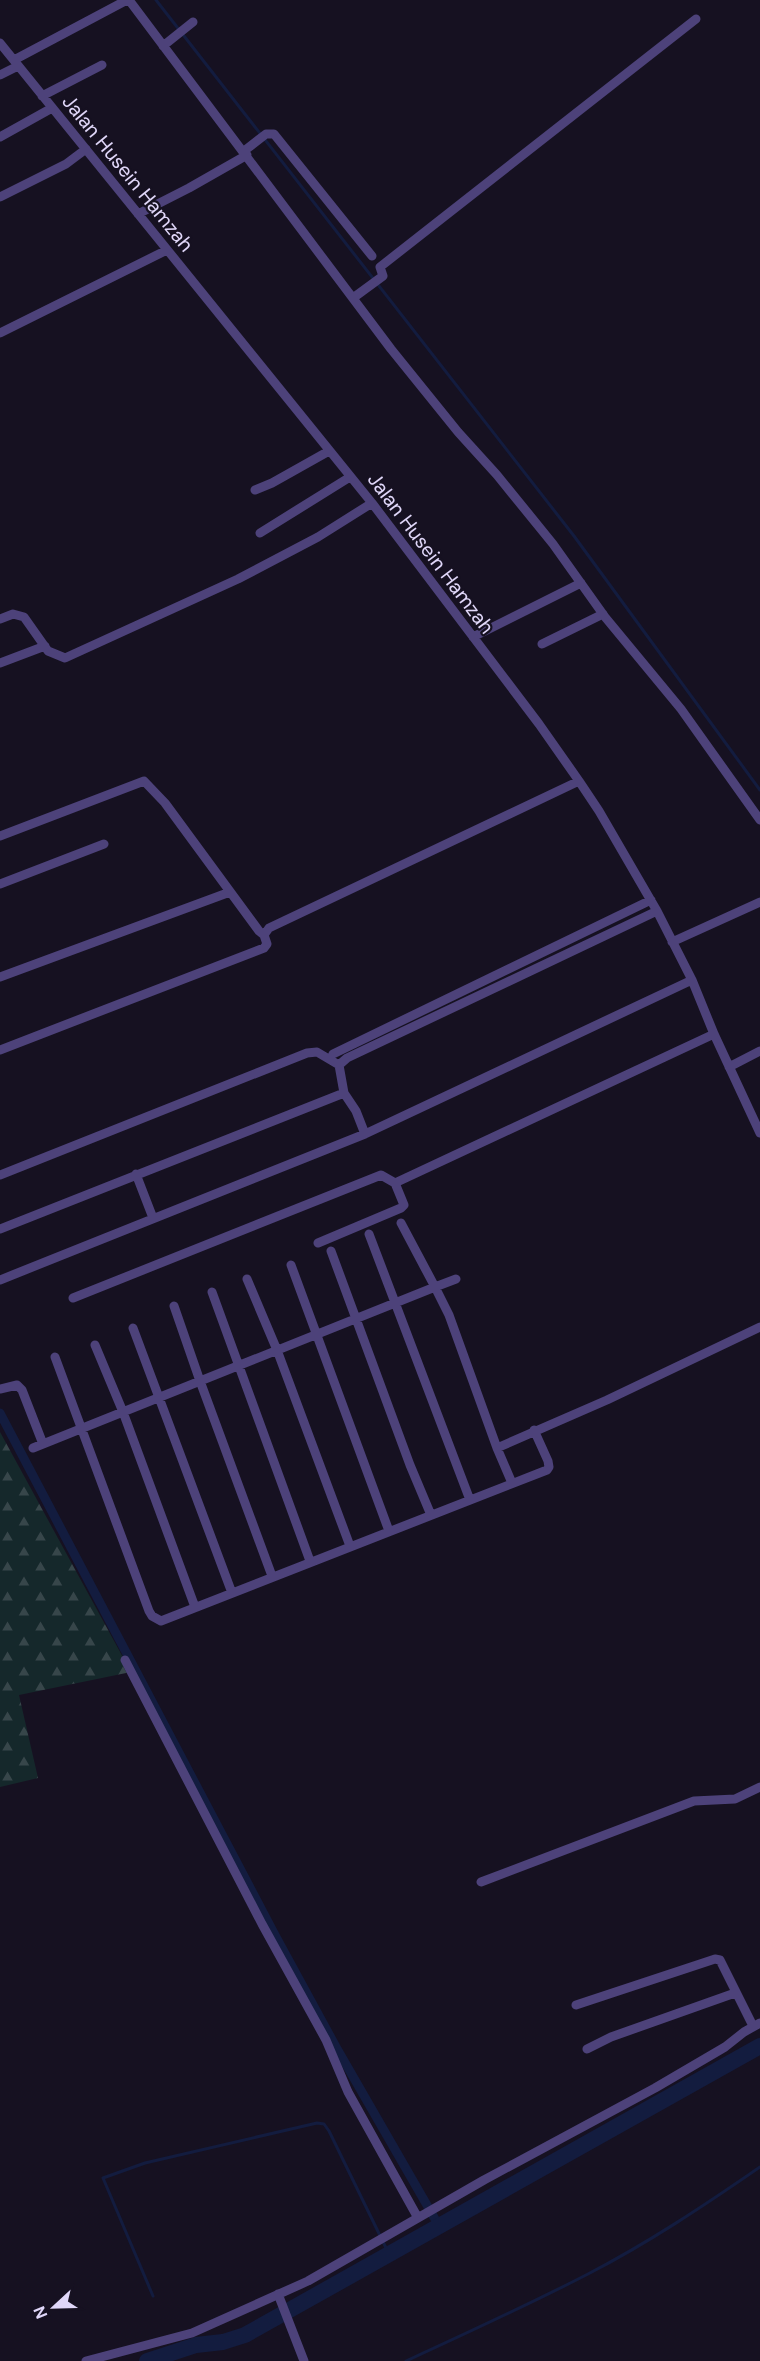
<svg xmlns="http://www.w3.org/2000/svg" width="760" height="2361" viewBox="0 0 760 2361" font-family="'DM Sans',sans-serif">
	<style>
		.forest { fill: url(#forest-firs) }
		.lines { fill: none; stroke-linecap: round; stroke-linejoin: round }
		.stream { stroke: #131c3f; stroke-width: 3 }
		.canal { stroke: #131c3f; stroke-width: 9 }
		.river { stroke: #131c3f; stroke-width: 16 }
		.minor { stroke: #4d427a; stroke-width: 9 }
		.labels { text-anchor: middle; stroke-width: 4.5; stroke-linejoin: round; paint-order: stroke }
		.street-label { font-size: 20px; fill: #e0d7f9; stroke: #161121 }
	</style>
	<defs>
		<pattern id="forest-firs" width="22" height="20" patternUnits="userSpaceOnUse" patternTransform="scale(1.5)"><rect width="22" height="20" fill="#15282b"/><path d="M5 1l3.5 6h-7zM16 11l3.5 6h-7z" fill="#37464a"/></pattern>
	</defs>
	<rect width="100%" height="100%" fill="#161121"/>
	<path class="forest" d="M0 1432 131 1672 19 1695 38 1778 0 1787Z"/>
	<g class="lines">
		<path class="stream" d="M156 0 574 536 760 790
			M153 2296 103 2178 145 2163 317 2123 324 2124 329 2131 389 2254
			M406 2361C467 2333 528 2305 588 2274 648 2243 705 2205 760 2167"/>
		<path class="canal" d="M0 1413 275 1935 336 2047 439 2226"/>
		<path class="river" d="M147 2361 196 2345 223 2342 245 2335 760 2046"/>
		<path class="minor" d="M129 0 391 349 458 432 497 475 553 544 605 617 681 709 760 820
			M0 43 372 503 539 724 579 781 599 811 657 911 692 980 714 1034 760 1133
			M163 46 193 22
			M14 60 127 0
			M0 75 18 66
			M42 96 102 65
			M0 137 52 108
			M244 151 266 134H274L372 256
			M0 197 66 164 86 149
			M138 214 189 188 247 155
			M353 298 383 276 380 267 696 19
			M0 333 167 250
			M255 490 272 483 329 451
			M260 533 350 477
			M0 619 13 614 24 617 48 651 65 658 238 579 318 537 372 503
			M473 637 581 583
			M542 644 603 614
			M0 663 45 646
			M0 836 144 781 165 803 259 931 264 935
			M0 884 104 844
			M672 942 760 902
			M0 977 230 892
			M0 1050 264 948 267 944 264 935 269 928 579 781
			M333 1054 651 900
			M729 1067 760 1051
			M365 1134 692 980
			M136 1174 153 1218
			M0 1175 307 1053 317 1052 339 1065
			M395 1183 714 1034
			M401 1223 435 1287 456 1279
			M0 1229 344 1093
			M369 1234 470 1500
			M331 1251 410 1465 431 1515
			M291 1265 389 1531
			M247 1279 277 1350 350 1546
			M0 1280 365 1134 356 1111 344 1093 339 1065 347 1058 657 911
			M212 1292 310 1561
			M73 1298 381 1175 395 1183 404 1205 401 1208 318 1243
			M174 1306 200 1381 272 1576
			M133 1328 232 1593
			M95 1345 123 1412 195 1607
			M55 1357 149 1611 152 1616 161 1621 547 1470 549 1467 548 1461 534 1430
			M0 1389 17 1385 22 1390 43 1444
			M33 1448 435 1287 449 1315 497 1448
			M512 1483 497 1448 607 1400 760 1327
			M125 1660 262 1924 326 2040 348 2092 418 2218
			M481 1882 694 1801 735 1799 760 1787
			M576 2005 715 1959 720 1960 753 2026
			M587 2049 611 2037 735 1993
			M278 2294 304 2361
			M86 2361 192 2333 308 2281 484 2180 655 2088 725 2047 744 2032 760 2023"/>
	</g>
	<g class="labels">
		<g class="street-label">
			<text transform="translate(128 173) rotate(51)" y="7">Jalan Husein Hamzah</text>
			<text transform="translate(431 553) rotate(53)" y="7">Jalan Husein Hamzah</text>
		</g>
	</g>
	<g transform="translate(54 2307) rotate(248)" stroke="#161121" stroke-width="4.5" paint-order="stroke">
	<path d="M0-4.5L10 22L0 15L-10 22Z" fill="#e0d7f9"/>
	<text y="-9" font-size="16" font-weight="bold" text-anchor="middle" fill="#e0d7f9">N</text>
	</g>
</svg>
